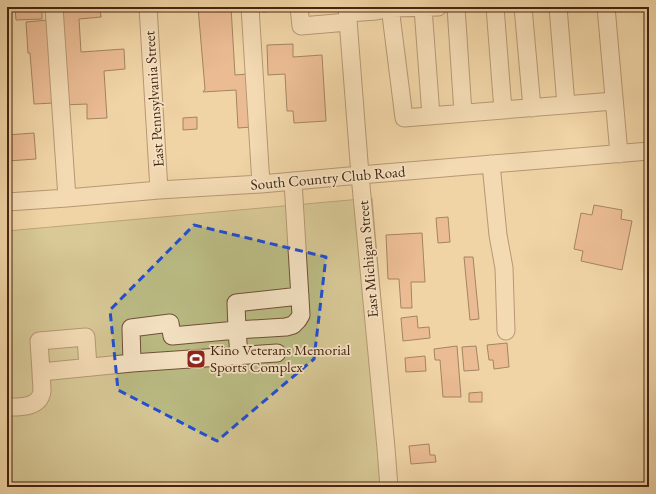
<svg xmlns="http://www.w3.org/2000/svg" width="656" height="494" viewBox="0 0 656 494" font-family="'EB Garamond',serif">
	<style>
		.green { fill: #bbbc85; stroke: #80704b }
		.building { fill: #e49f7f; stroke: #462411 }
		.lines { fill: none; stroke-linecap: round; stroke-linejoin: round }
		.minor-casing { stroke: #705036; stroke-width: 19 }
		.minor { stroke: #f5e3c4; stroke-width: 17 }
		.marked { fill: none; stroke: #1d4ed8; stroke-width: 3; stroke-dasharray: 8 5; stroke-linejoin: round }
		.labels { text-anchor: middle; stroke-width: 3.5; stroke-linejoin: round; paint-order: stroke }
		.street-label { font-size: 15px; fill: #462411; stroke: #f5e3c4 }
		.poi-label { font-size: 15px; fill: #462411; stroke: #f5e3c4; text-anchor: start }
	</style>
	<rect width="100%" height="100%" fill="#f0d4a5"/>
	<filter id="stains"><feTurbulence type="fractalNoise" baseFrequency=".005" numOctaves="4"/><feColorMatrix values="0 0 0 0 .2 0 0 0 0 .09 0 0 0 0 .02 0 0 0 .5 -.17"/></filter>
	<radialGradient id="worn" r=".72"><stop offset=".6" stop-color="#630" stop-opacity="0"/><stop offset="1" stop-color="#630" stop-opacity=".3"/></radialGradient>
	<path class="green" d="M372 198 397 487H7V231Z"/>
	<path class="building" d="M7 7H10L11 23H7Z
		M15 7H42V19L16 20Z
		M58 7H100L101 17 79 19 81 52 124 49 125 69 104 71 107 118 87 119V104L64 105Z
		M198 7H231L235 75 248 74 252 127 238 128 236 90 203 92 205 89Z
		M263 7H279V10L263 12Z
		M48 20 54 103 34 104 30 53H28L26 22Z
		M293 44V57L322 55 326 121 294 123 293 111H287L285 74 268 75 267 45Z
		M197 117V129L183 130V118Z
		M34 133 36 159 7 161V135Z
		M594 205 622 210 621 219 632 221 622 270 581 261 583 251 574 249 581 213 592 215Z
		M448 217 450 242 438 243 436 218Z
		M422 233 425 282H411L412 308H401L399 279H388L386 235Z
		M464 257H473L479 319 470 320Z
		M417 316 418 328 429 327 430 338 403 341 401 318Z
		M507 343 509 367 494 369 493 360H489L487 345Z
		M457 346 461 397H443L440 360H435L434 349Z
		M476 346 479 370 464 371 462 347Z
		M425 356 426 371 406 372 405 358Z
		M482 392V402H469V393Z
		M429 444 430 455H435L436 462 411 464 409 446Z"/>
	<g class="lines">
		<defs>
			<path id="minor" d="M54 7 67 198
				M148 7 159 190
				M250 7 261 184
				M299 7 301 26 348 22
				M347 7 360 175 386 448 389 487
				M390 7 404 118 614 101
				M456 7 463 113
				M495 7 503 110
				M523 7 532 108
				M558 7 566 105
				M606 7 619 154
				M423 8 431 116
				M348 13 376 11 391 8 438 7
				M491 164 498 235 504 268 506 331
				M293 181 301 315 298 320 293 325 286 327 237 330 236 303 300 296
				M7 202 67 198 159 190 261 184 360 175 649 151
				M239 356 237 330 172 336 170 323 131 328 132 363 277 353
				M41 372 39 341 86 337 88 367
				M7 407C20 407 40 408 42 391 42 385 41 378 41 372L132 363"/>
		</defs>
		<use href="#minor" class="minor-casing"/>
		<use href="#minor" class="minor"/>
	</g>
	<path d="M0 0H656V494H0ZM194 225 326 257 314 359 217 441 118 390 110 310Z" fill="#f0d4a5" fill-opacity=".55" fill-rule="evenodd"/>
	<path class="marked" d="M194 225 326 257 314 359 217 441 118 390 110 310Z"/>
	<defs>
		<symbol id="stadium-square" viewBox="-11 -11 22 22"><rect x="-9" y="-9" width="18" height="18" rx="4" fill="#8f2418" stroke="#f5e3c4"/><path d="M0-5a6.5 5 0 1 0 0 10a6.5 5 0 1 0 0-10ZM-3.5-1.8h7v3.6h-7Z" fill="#fff"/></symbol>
	</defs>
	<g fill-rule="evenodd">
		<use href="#stadium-square" x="185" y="348" width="22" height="22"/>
	</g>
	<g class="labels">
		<g class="street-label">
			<text transform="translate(154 99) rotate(-94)" y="5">East Pennsylvania Street</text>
			<text transform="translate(328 178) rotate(-5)" y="5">South Country Club Road</text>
			<text transform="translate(368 259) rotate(-95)" y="5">East Michigan Street</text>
		</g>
		<g class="poi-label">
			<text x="210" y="355">Kino Veterans Memorial<tspan x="210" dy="17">Sports Complex</tspan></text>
		</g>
	</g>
	<rect width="656" height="494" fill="none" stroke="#f0d4a5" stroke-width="24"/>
	<rect x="8" y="8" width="640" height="478" fill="none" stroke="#462411" stroke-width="2"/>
	<rect x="12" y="12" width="632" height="470" fill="none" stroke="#462411"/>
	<rect width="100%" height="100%" filter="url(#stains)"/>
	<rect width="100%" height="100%" fill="url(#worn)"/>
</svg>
